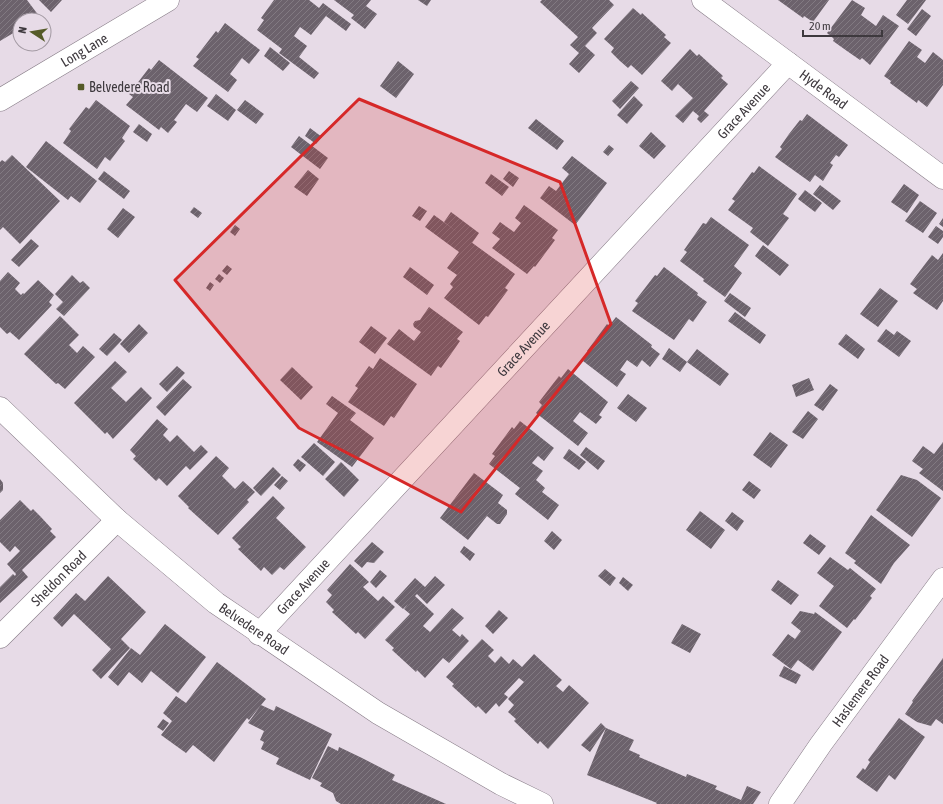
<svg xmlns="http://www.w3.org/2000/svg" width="943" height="804" viewBox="0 0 943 804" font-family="'Asap Condensed',sans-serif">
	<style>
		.building { fill: url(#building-hatch) }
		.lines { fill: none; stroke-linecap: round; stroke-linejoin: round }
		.minor-casing { stroke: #867b86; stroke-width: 23 }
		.minor { stroke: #fff; stroke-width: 22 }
		.marked { fill: #d62828; fill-opacity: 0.2; stroke: #d62828; stroke-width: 3; stroke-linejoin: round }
		.poi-dot { fill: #555a28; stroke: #e7dbe7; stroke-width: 1.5 }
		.labels { text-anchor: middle; stroke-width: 4; stroke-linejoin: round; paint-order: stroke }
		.street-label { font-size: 14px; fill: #3e393e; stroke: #e7dbe7 }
		.poi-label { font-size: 14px; fill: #3e393e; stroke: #e7dbe7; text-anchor: start }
	</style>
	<defs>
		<pattern id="building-hatch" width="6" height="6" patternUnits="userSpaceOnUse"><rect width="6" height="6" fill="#6c626c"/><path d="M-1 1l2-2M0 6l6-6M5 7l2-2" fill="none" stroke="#827a82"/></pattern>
	</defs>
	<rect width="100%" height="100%" fill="#e7dbe7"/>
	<path class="building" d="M0 0H27L39 16 32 20H20V29L0 41Z
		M39 0H62L51 12Z
		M274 0H309L319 8 323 3 351 24 346 31 326 16 311 35 300 27 294 36 307 46 299 57 319 73 314 79 279 53 282 49 257 30 264 20 261 18Z
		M334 0H371L366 6 377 14 365 29 351 18 354 15Z
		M418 0H431L427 6Z
		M542 0H609L614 5 592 28 597 33 585 46 595 55 579 73 569 64 579 53 570 45 578 37 540 2Z
		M778 0H829L813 22 804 16 803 18Z
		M852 0 865 8 861 15 876 26 883 15 899 26 870 65 862 58 860 60 847 51 833 41 834 39 827 33Z
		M907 0H926L908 24 896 15Z
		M633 8 641 15 642 13 666 35 664 37 671 43 642 75 631 65 628 68 620 61 611 52 614 48 604 39Z
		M922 9 931 16 916 36 907 29Z
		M225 23 260 50 249 64 242 58 230 74 237 80 228 92 193 66 199 59 196 57 216 31 218 33Z
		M909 41 922 50 917 57 925 63 933 52 943 60V85L927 107 918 100 917 103 890 83 891 81 884 76Z
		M270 47 290 63 283 71 264 56Z
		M690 49 697 56 699 54 723 76 721 78 728 84 704 111 709 115 701 123 697 119 699 116 693 111 683 123 675 116 693 98 678 84 672 91 661 81Z
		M159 60 208 98 197 112 186 104 174 120 177 122 168 133 161 127 159 130 126 105 133 97 129 94 149 68 151 70Z
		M398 61 414 74 396 98 380 86Z
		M631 81 639 88 620 109 612 101Z
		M216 94 236 110 228 121 207 106Z
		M634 96 643 105 627 124 617 115Z
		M96 100 130 126 122 138 125 141 110 161 105 157 97 169 63 143 71 131 69 129 86 107 89 109Z
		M245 100 264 114 256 124 237 110Z
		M807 114 848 145 839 157 836 155 830 163 833 165 823 181 815 175 810 182 775 157 782 149 780 147 789 134 800 120 802 121Z
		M536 119 564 141 557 150 528 128Z
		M139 124 152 134 147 142 133 132Z
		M310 128 322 137 316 144 305 136Z
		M651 132 666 146 654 159 639 146Z
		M299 136 328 158 320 169 291 147Z
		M46 141 97 181 80 203 71 196 68 200 26 167Z
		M609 145 614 149 608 156 603 152Z
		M12 155 60 201 20 244 3 227 0 230V162L2 160 5 162Z
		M572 156 607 183 575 225 540 198 549 186 556 191 569 174 562 168Z
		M759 166 797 194 783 214 789 218 768 246 750 232 753 228 728 210 735 201 732 199 752 172 754 173Z
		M308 170 319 179 307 196 294 187Z
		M104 171 130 191 124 199 98 179Z
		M509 171 519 178 513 187 503 179Z
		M491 174 509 187 502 196 485 183Z
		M904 184 919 195 907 213 891 202Z
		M820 185 841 201 833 210 813 194Z
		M805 190 822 203 815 212 798 199Z
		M920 201 937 213 923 233 905 221Z
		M524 205 558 230 552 238 555 240 535 267 534 266 527 274 492 248 500 239 492 233 500 222 514 232 521 223 515 218Z
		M419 206 427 211 420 221 412 216Z
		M194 207 202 213 198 218 190 212Z
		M123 208 135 217 118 238 107 229Z
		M451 212 479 233 472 243 444 222Z
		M434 215 515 274 505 288 508 290 488 317 486 316 479 325 444 298 453 287 450 284 457 275 447 268 459 252 425 227Z
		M711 217 749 245 734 266 742 273 725 297 703 281 704 279 680 261 687 252 684 250 703 223 706 224Z
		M943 218V227L939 224Z
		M235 225 240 229 235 236 230 232Z
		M936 226 943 231V237L938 244 928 237Z
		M31 239 39 246 19 267 11 260Z
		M763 245 789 265 780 276 755 256Z
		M943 253V301L937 310 913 293 917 289 910 284 932 255 938 260Z
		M227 265 232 269 227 275 222 271Z
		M410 267 434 285 427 295 403 277Z
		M664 267 698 293 697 295 707 302 693 322 689 319 674 340 632 311 638 303 635 301 655 275 657 276Z
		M8 272 20 283 15 289 21 295 23 293 24 294 38 280 54 295 49 302 52 305 19 340 10 332 7 334 0 327V281Z
		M219 274 224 278 220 283 215 279Z
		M72 275 80 283 83 281 90 288 64 316 56 309 63 302 55 294Z
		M210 282 214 285 210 291 206 288Z
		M880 288 898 301 878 327 860 314Z
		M730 293 751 308 745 317 724 301Z
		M429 307 463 332 457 339 460 341 451 354 441 368 438 366 431 376 387 344 399 329 414 341 421 332 414 327 413 324 415 321 420 320Z
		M735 312 766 335 760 344 728 321Z
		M60 316 79 335 69 345 77 353 83 346 95 357 65 389 58 383 56 384 24 354Z
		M616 317 652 345 651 347 660 354 650 367 642 360 637 367 627 360 620 370 626 374 617 387 583 361 589 353 587 351 607 324 609 326Z
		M139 324 148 333 129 353 120 344Z
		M371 326 387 338 375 354 359 342Z
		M886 329 894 335 897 331 911 341 899 357 877 341Z
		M114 333 122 340 107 356 99 349Z
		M846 334 865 349 858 359 838 344Z
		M669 348 687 362 680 372 662 359Z
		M697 349 729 374 720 386 687 362Z
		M380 358 417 384 394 418 391 416 384 426 348 402 358 388 355 386 369 366 373 369Z
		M115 361 127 372 111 388 126 402 141 387 152 398 113 439 107 432 105 434 74 403Z
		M177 366 185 373 167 392 159 384Z
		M292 367 313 387 301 400 280 380Z
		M568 369 608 402 599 415 602 417 596 424 580 412 573 421 588 433 578 446 536 413 542 405 539 402 559 376 561 378Z
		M809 378 814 390 796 397 792 385Z
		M183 379 192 387 165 416 156 407Z
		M830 384 838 390 823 411 814 405Z
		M628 394 647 408 636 422 617 408Z
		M332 396 356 413 350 420 374 438 352 467 317 442 338 413 326 404Z
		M808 411 818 419 803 439 792 432Z
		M157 419 168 429 163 435 170 442 177 435 194 452 201 445 208 452 190 470 186 466 167 486 159 478 156 481 133 459 136 456 130 450Z
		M520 421 554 448 544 461 538 456 532 463 543 471 536 480 545 488 542 492 559 505 548 520 515 494 520 488 489 464 495 456 492 454 512 427 514 429Z
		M770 432 788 445 771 468 753 455Z
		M943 442V491L919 473 923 469 912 461 923 446 934 454Z
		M314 443 335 462 323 476 301 457Z
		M586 447 605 461 598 470 580 455Z
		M569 449 586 462 579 470 563 458Z
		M216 456 229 468 222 476 235 489 243 481 255 492 247 500 249 502 218 535 188 508 189 507 178 496Z
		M298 459 306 465 300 472 293 465Z
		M341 462 359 480 344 497 325 479Z
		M273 467 281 475 261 496 253 488Z
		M474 473 503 495 498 503 507 510V514L500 524H497L487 516 468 540 440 518Z
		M901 475 917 480 941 498 912 537 876 510Z
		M282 476 288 481 280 490 274 485Z
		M0 479 3 483V490L0 493Z
		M749 481 761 490 754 499 742 490Z
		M273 496 285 508 276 518 306 547 284 570 280 567 272 575 264 567 261 571 238 549 241 547 232 538Z
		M20 500 31 511 33 509 40 516 52 529 50 531 56 537 22 570 28 577 0 603V587L13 574 15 576 16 574 7 564 20 551 15 546 10 552 0 542V520Z
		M700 511 725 530 711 549 686 530Z
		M732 512 744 521 737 531 725 521Z
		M871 515 910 545 894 563 881 584 854 563 856 561 845 553Z
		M552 531 562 540 554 550 544 541Z
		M810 534 826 546 819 555 803 543Z
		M372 542 384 552 374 563 367 562 362 568 354 561Z
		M464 546 475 554 470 561 460 552Z
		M830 557 848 570 850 568 876 589 870 596 872 598 855 620 854 619 847 628 819 606 834 586 817 573Z
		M350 564 369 582 363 587 378 601 383 596 395 607 365 639 358 632 356 634 332 612 334 610 326 602 332 595 327 590Z
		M605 569 616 578 610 586 598 576Z
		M380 570 387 576 376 588 370 582Z
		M108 576 146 612 121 639 130 648 101 679 92 670 111 649 74 614 62 627 53 618 76 593 85 601Z
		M435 576 445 585 427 604 417 594 415 596 434 614 423 626 430 632 452 608 464 618 452 630 460 637 462 634 469 641 449 663 443 658 425 678 417 670 416 672 392 650 394 648 385 640 410 614 404 609 408 604 403 609 394 601 415 578 425 587Z
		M623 577 633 585 628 591 619 583Z
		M778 580 799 595 791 605 771 590Z
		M499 610 508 618 493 634 485 626Z
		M800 611 814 614 815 612 842 632 813 671 798 660 791 669 772 655 788 634 795 639 801 631 791 623Z
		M165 624 206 657 178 693 151 671 142 683 129 672 118 686 108 677 131 648 140 655Z
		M682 624 701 634 690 653 671 643Z
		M482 639 494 650 488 656 495 663 501 656 509 664 513 659 522 667 534 654 562 680 556 686 563 692 569 685 589 703 548 749 540 741 538 744 514 721 516 719 508 712 514 705 508 699 524 682 519 678 504 694 508 697 499 707 496 703 486 714 478 706 476 708 452 686 454 684 446 677Z
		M943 658V724L936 719 931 726 917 722 905 714 913 702 912 701Z
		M217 662 266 699 249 720 247 718 214 762 193 745 186 753 161 735 172 721 163 713 176 696 186 703Z
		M784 666 801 675 796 684 779 676Z
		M261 705 274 711 276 706 332 734 310 780 276 764 279 758 261 749 264 742 260 740 264 731 248 723Z
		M899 718 925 737 895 780 889 775 877 792 856 777 863 768 865 770 870 762 868 760Z
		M163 719 169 723 163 731 157 727Z
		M601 723 606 728 590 752 581 745Z
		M606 728 634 740 629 750 640 755 639 757 686 777 687 774 717 786 715 789 741 800 747 786 761 792 753 804H656L657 803 587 775Z
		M328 746 338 751 339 747 362 758 395 775 392 780 446 804H341L336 801 333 793 320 786 322 783 312 778Z"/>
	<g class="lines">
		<defs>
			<g id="minor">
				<path id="s1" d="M703 0 943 178"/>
				<path id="s2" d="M0 100 168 0"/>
				<path id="s3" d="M0 408 117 520 216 603 378 713 501 784 542 804"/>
				<path id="s4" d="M259 634 788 63"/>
				<path id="s5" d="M0 637 117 520"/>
				<path id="s6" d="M780 804 821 744 943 579"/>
			</g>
		</defs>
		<use href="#minor" class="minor-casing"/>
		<use href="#minor" class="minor"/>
	</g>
	<path class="marked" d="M359 99 560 182 611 324 461 512 299 428 175 280Z"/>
	<rect class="poi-dot" x="77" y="83" width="8" height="8" rx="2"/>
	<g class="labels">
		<g class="street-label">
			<text dy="5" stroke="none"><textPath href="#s2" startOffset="98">Long Lane</textPath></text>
			<text dy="5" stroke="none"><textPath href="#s1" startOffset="150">Hyde Road</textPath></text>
			<text dy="5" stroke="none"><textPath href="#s4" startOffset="713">Grace Avenue</textPath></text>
			<text dy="5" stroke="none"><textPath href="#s4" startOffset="389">Grace Avenue</textPath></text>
			<text dy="5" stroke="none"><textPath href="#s5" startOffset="83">Sheldon Road</textPath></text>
			<text dy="5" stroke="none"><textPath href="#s4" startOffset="65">Grace Avenue</textPath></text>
			<text dy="5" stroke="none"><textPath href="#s3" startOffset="337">Belvedere Road</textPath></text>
			<text dy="5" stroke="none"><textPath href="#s6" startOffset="139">Haslemere Road</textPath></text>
		</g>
		<g class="poi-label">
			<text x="89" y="92">Belvedere Road</text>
		</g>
	</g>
	<g transform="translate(32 32) rotate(282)"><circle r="19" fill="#e7dbe7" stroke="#a39aa3"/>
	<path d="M0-3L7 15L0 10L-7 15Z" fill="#555a28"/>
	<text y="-6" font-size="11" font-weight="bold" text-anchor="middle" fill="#3e393e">N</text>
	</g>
	<path d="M803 30v6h79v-6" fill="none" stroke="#3e393e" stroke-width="2"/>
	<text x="809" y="30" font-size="12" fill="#3e393e" stroke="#e7dbe7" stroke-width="3" paint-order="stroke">20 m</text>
</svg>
